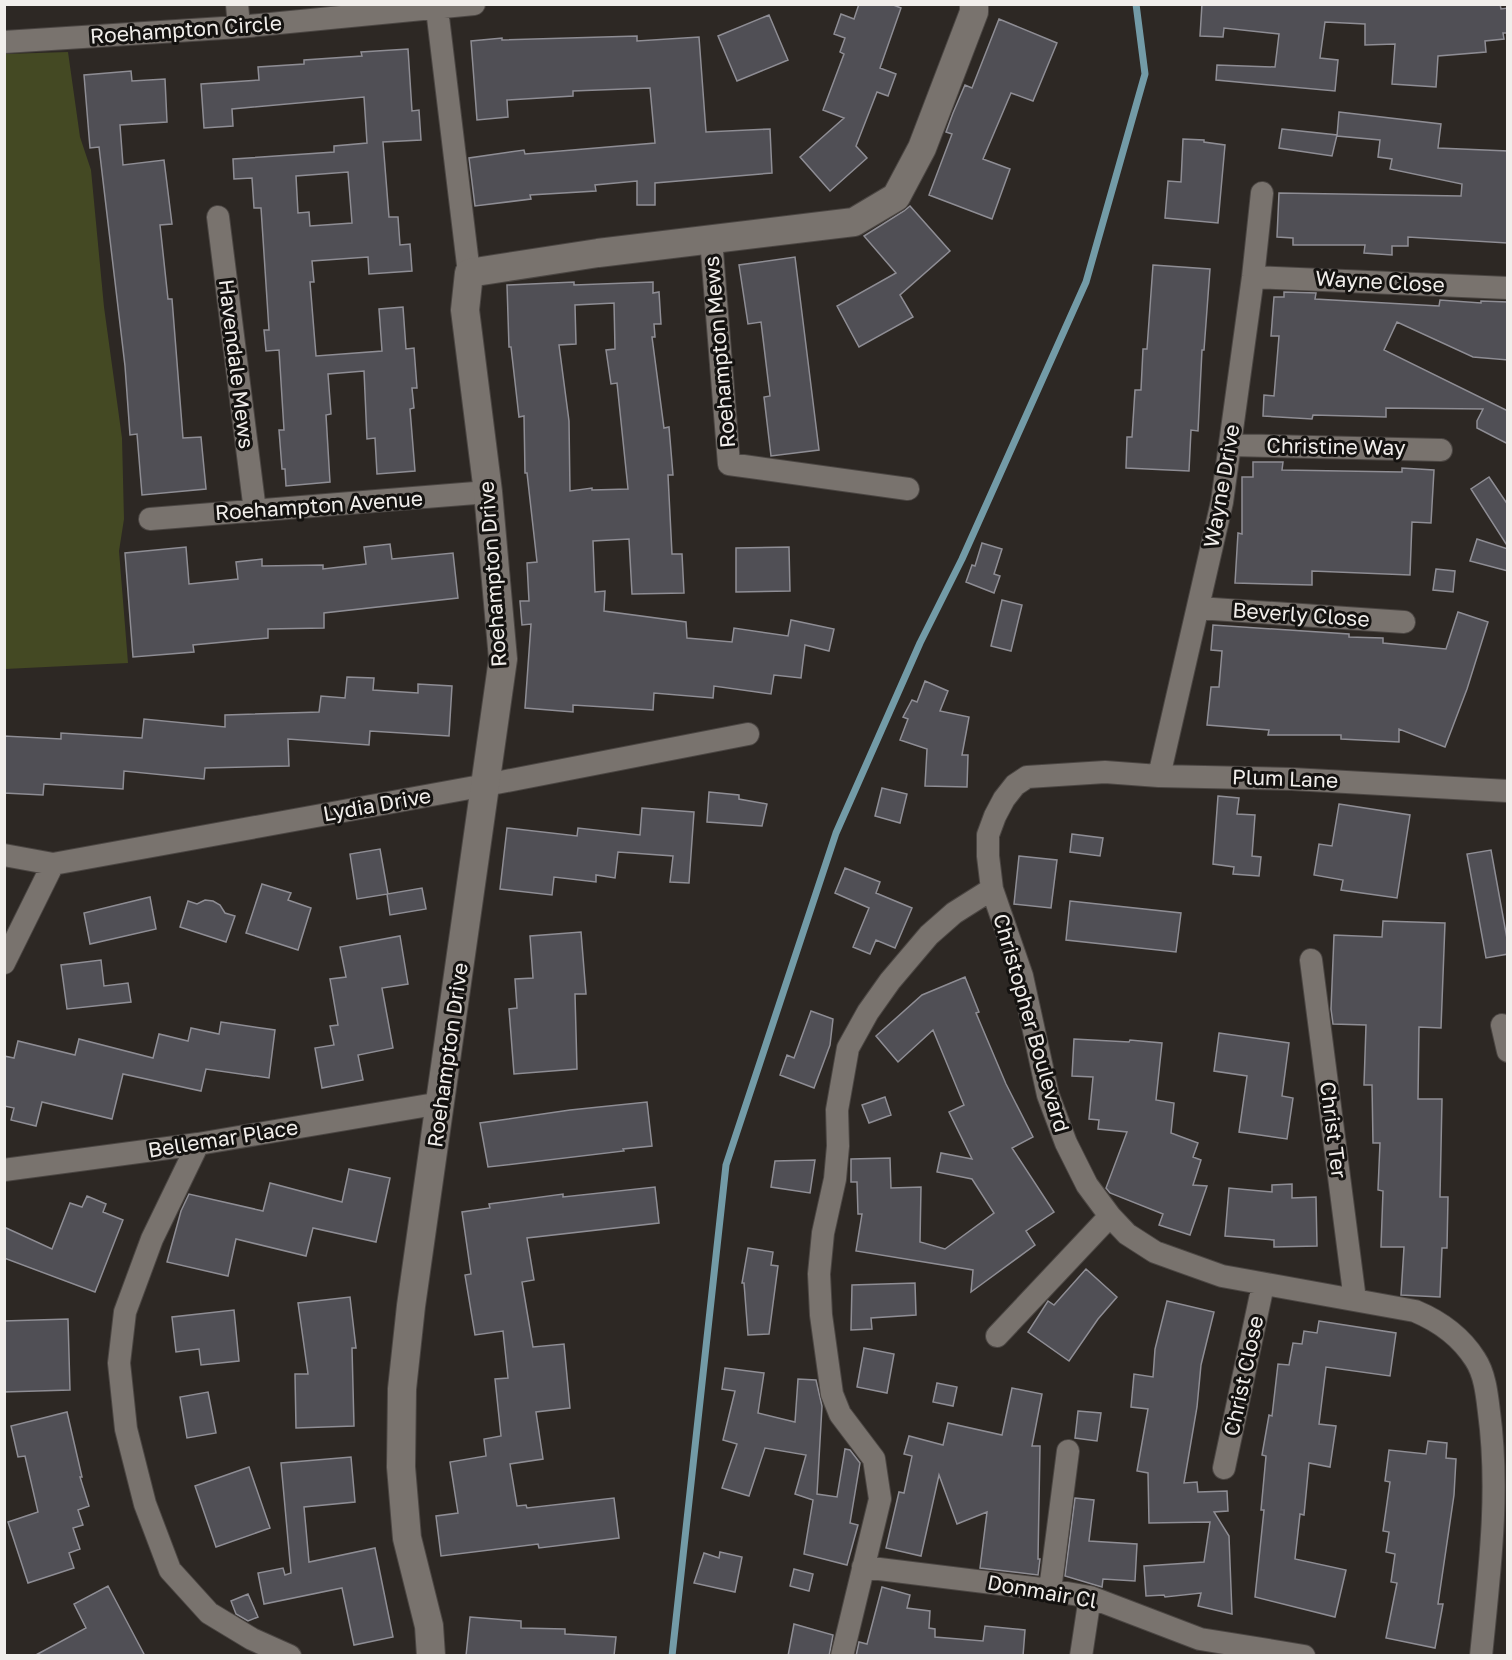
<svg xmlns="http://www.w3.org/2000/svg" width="1512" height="1660" viewBox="0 0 1512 1660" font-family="'Golos Text',sans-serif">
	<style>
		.green { fill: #444923 }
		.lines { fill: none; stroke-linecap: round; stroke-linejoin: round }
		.stream { stroke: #739ba7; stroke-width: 7 }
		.building { fill: #504f55; stroke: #8e8d94; stroke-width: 1.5; fill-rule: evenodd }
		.minor-casing { stroke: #4b4643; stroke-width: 24 }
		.tertiary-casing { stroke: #4b4643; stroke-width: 30 }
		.minor { stroke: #79736e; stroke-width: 22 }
		.tertiary { stroke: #79736e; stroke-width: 28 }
		.labels { text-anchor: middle; stroke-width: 6; stroke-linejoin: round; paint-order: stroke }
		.street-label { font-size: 21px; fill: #f1eeeb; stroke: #141210 }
	</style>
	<rect width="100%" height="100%" fill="#2d2824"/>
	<path class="green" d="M68 52 80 137 91 170 104 307 122 438 124 519 119 551 128 663 5 669V54Z"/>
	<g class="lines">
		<path class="stream" d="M672 1656 726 1165 836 833 920 643 962 559 1086 282 1145 74 1136 4"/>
	</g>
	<path class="building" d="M859 4H891L901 8 880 68 896 74 888 96 877 92 856 146 867 158 830 191 800 157 844 118 823 110 844 54 840 52 845 38 834 34 841 14 854 19Z
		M1202 4H1500L1501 9 1508 8V33H1503L1504 39 1485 41 1486 52 1438 56 1436 87 1392 84 1395 44 1365 45V24L1325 22 1320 58 1338 60 1335 91 1216 80 1217 65 1275 67 1279 34 1224 28 1223 37 1200 36Z
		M769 15 788 60 737 81 718 36Z
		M999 19 1057 43 1033 101 1011 93 983 159 1010 169 992 219 929 195 952 134 946 132 953 113 965 85 972 88Z
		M637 36V41L699 37 706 132 770 129 772 173 655 183V205H637V181L595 185 596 191 530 195 531 199 475 206 469 158 524 150 525 154 655 143 650 88 573 91V96L507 100 508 117 477 120 471 41 502 38V40Z
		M408 49 412 111 419 110 421 140 383 142 389 217H398L400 245 410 244 412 271 369 274 368 257 312 261 314 282H310L316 356 382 351 379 309 403 307 406 349 414 348 417 388H412L414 408 410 409 415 471 377 474 375 438 367 439 364 371 328 374 331 414 326 415 330 482 286 486 285 469H282L279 430H284L279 350 266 351 264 330H269L261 208H254L252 178 234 179 233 159 334 152V146L367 143 364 97 232 109 233 126 204 128 201 84 259 80 258 67 304 64V60L362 56 361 52ZM348 172 352 223 310 226 309 212 298 213 296 176Z
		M131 71 132 81 165 79 167 122 120 125 123 165 164 160 172 224 160 225 168 299H172L183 438 201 437 206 489 142 495 137 434 130 435 125 366 99 147 90 148 84 75Z
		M1339 112 1441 124 1438 148 1508 151 1507 243 1408 237V246H1392V255L1364 253 1365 245H1293V238L1277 237 1279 193 1461 196 1462 184 1390 169 1392 159 1378 157 1380 140 1337 136Z
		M1282 129 1337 135 1332 156 1279 148Z
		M1183 139 1204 140V142L1225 145 1218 223 1165 218 1168 181 1181 182Z
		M910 206 950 251 900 295 913 317 859 347 837 306 896 273 864 236 904 211Z
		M795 257 819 450 771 456 764 397 770 396 761 322 748 324 739 265Z
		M1153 265 1210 269 1204 350H1202L1198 431 1191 430 1189 471 1126 468 1127 437H1132L1135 390H1141L1143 349H1147Z
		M574 282V285L653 282V293L659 292 661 324H654L655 337H652L664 428 669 427 673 475H668L672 554H682L684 593 632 594 629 539 593 541 595 592 605 591 604 611 686 622 687 638 732 642 734 628 788 636 791 620 834 629 829 651 805 645 801 678 774 675 771 694 714 686 713 698 654 693 653 710 573 705V712L525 708 531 624 522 625 520 601H529L527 563 537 562 527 473H525L524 416 519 417 511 347H509L507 285ZM614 303 615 349 606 350 611 384 617 383 628 489 592 490V488L570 491 569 421 559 345 576 344 575 305Z
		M1284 292 1316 293 1315 299 1439 306 1440 300 1481 303V301L1508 302V360L1473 357 1397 322 1384 350 1508 411V444L1477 428V421L1483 409 1386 408V417L1313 415 1312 419 1263 416 1264 395 1274 396 1279 336H1271L1274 297H1284Z
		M1253 462H1283L1282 470 1402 472V468L1434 470 1431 523 1412 522 1410 575 1312 571V585L1235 583 1238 533 1242 534V477H1253Z
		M1489 477 1508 505V547L1471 489Z
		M1477 539 1508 549V571L1470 561Z
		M982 543 1002 549 994 574 1000 576 994 593 966 582 972 565 975 566Z
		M390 544 392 559 453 553 458 598 324 613V628L268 629V638L193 645 194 652 133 657 125 553 186 547 189 584 238 579 236 562 262 559V566L323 565V569L366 564 364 547Z
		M789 547 790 591 736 592V548Z
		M1436 569 1455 571 1453 592 1433 590Z
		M1002 600 1022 605 1011 651 991 646Z
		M1458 612 1488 622 1467 689 1445 747 1399 729V742L1341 739V735H1268L1269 730 1207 725 1211 687H1219L1222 651 1211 650 1213 625 1349 634V637L1383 638V643L1446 649Z
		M347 677 374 678 373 690 418 693V684L452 686 449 736 370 731 369 745 288 739 289 766 205 768 204 779 124 771 123 789 44 784 43 795 4 793V736L61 739V733L142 738 144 719 225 727V715L319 712 321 696 345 698Z
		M925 681 948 691 940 711 969 717 962 755H968L967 787 925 786 927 749 900 740 908 719 903 717 912 700 917 702Z
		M882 788 907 794 900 823 875 816Z
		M709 792 739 795V799L767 804 762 826 707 822Z
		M1218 796 1239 798 1237 814 1255 815 1252 856 1261 857 1259 876 1233 874 1234 867 1213 864Z
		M1339 804 1410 815 1397 898 1341 890 1343 880 1314 875 1319 844 1332 846Z
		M642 808 694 812 689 883 670 882 673 856 618 852 615 878 596 875V882L554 877 552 895 500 889 507 828 577 836 578 828 640 835Z
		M1072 834 1103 838 1100 856 1070 852Z
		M380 849 388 894 357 899 350 854Z
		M1491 850 1508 944V954L1486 958 1467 854Z
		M1019 856 1057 860 1051 908 1014 904Z
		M845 868 880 882 876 893 912 908 895 948 876 940 870 954 853 947 869 908 835 893Z
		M262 884 291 893 288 900 311 908 298 950 246 933Z
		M422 888 426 909 390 915 387 894Z
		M150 897 156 929 90 944 84 913Z
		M205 900 213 901 220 905 225 913 235 916 226 942 180 927 188 901 197 904Z
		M1070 901 1181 913 1176 952 1066 940Z
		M1383 921 1445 923 1441 1028 1419 1027 1418 1099H1442L1440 1197H1448L1447 1248H1442L1440 1297 1401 1295 1404 1247H1381L1383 1191 1378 1190 1380 1143H1373L1372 1085H1364L1366 1025 1333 1024 1331 1009 1334 935 1382 937Z
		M581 932 586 994H575L577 1069 514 1074 509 1009 517 1008 515 979 533 978 530 936Z
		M400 936 408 984 382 988 393 1048 358 1055 363 1080 322 1088 315 1048 334 1045 330 1026 338 1025 330 979 346 977 340 947Z
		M101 960 104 986 128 983 131 1002 67 1009 61 965Z
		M965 977 979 1012 976 1013 1006 1084 1033 1137 1012 1148 1054 1212 1026 1231 1035 1245 971 1292 973 1270 856 1251 862 1214H858L857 1182H851V1159L890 1158 891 1188 921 1187 920 1242 945 1249 994 1213 972 1179 937 1172 941 1153 972 1159 949 1112 964 1105 933 1030 898 1062 876 1036 922 995Z
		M811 1011 833 1019 830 1045 814 1088 780 1075 787 1055 794 1058Z
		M221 1022 275 1030 269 1078 206 1069 201 1091 123 1074 112 1119 42 1102 36 1126 11 1120 14 1108 4 1106V1056L14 1058 18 1041 75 1055 79 1039 153 1058 159 1034 188 1041 191 1028 219 1034Z
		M1219 1033 1289 1043 1282 1096 1293 1098 1287 1139 1239 1132 1247 1076 1214 1071Z
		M1074 1039 1129 1042 1130 1040 1162 1043 1156 1100 1174 1103 1171 1133 1198 1143 1193 1157 1201 1160 1193 1185 1207 1186 1190 1235 1159 1225 1163 1214 1110 1193 1106 1188 1127 1132 1098 1129 1099 1120 1089 1119 1093 1077 1072 1076Z
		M885 1097 891 1115 869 1123 862 1105Z
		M647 1102 652 1146 623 1149 624 1151 488 1167 480 1123 570 1110Z
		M815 1160 810 1193 771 1187 775 1161Z
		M349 1169 390 1178 376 1242 313 1228 306 1256 236 1239 228 1276 167 1262 181 1211 189 1194 263 1211 270 1183 342 1202Z
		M1292 1184V1198L1316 1197 1317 1246 1274 1247V1240L1225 1236 1229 1188 1272 1192V1185Z
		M655 1187 659 1223 527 1238 534 1280 522 1282 533 1347 564 1344 570 1408 536 1412 543 1459 510 1464 517 1506 526 1505 527 1508 614 1498 619 1538 539 1548 538 1544 441 1556 436 1516 458 1513 450 1462 486 1456 484 1439 501 1436 495 1379 508 1378 503 1331 475 1335 465 1275 471 1274 462 1212 490 1208 489 1204 563 1194V1197Z
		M87 1196 106 1204 103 1212 123 1220 95 1292 4 1258V1227L52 1249 70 1203 82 1207Z
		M748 1248 773 1252 771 1265 778 1266 769 1334 748 1335 744 1283H742Z
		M1086 1269 1117 1297 1098 1319 1069 1361 1028 1332 1048 1301 1054 1305Z
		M915 1283 916 1315 871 1318 872 1329 851 1330 852 1285Z
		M350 1297 356 1348H352L354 1426 296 1428 295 1374H308L298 1303Z
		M1167 1301 1214 1312 1201 1365 1197 1407 1184 1483 1197 1482 1198 1492 1227 1491 1228 1511 1214 1512 1229 1536 1232 1614 1198 1606 1201 1593 1165 1597 1164 1595 1146 1596 1144 1566 1204 1562 1210 1522 1149 1523 1148 1473 1137 1471 1148 1409 1131 1407 1134 1374 1153 1377 1155 1349Z
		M234 1310 239 1361 201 1365 199 1349 176 1352 172 1317Z
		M68 1319 70 1390 4 1392V1321Z
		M1319 1321 1396 1333 1390 1376 1326 1367 1319 1424 1336 1426 1330 1467 1309 1463 1304 1515 1300 1514 1295 1559 1346 1570 1335 1617 1255 1597 1264 1510H1261L1266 1456 1262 1455 1269 1415 1272 1416 1278 1364 1289 1365 1293 1343 1302 1344 1304 1331 1317 1333Z
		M864 1348 894 1354 887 1393 857 1387Z
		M725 1368 764 1373 758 1413 795 1422 798 1379 816 1380 822 1406 817 1494 837 1497 845 1449 850 1450 860 1463 850 1523 858 1525 847 1565 804 1554 813 1500 795 1494 806 1455 765 1448 749 1496 722 1488 737 1444 723 1440 735 1391 722 1389Z
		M937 1383 957 1387 953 1406 933 1402Z
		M1012 1388 1042 1394 1032 1446H1040L1038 1559H1040L1038 1575 980 1568 987 1512 957 1524 939 1475 921 1556 886 1548 899 1492 904 1493 912 1456 904 1454 909 1436 943 1445 948 1423 1002 1435Z
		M208 1392 216 1433 187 1438 180 1397Z
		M1078 1411 1101 1413 1097 1441 1075 1438Z
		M67 1412 82 1477H80L89 1506 78 1510 83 1525 73 1528 80 1549 69 1553 74 1568 28 1583 8 1522 38 1512 25 1456 18 1457 11 1426Z
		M1428 1441 1447 1443 1446 1458 1456 1459 1454 1495 1438 1604H1443L1435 1648 1386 1638 1397 1583 1391 1582 1395 1554 1386 1552 1389 1532 1383 1531 1390 1482 1385 1481 1389 1450 1426 1454Z
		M351 1457 355 1502 304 1507 309 1562 375 1548 393 1637 354 1645 342 1588 264 1604 258 1573 283 1568 285 1575 291 1573 281 1463Z
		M249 1467 270 1528 216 1547 195 1486Z
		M1075 1498 1094 1500 1089 1541 1137 1544 1135 1581 1103 1579 1102 1587 1065 1576Z
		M720 1552 742 1557 735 1592 694 1583 704 1553 719 1558Z
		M794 1569 813 1574 809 1591 790 1586Z
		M108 1586 145 1656H34L86 1628 74 1604Z
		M882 1587 910 1595 907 1608 930 1611 929 1628 935 1629V1637L983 1641 985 1626 1025 1630 1023 1656H856L859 1642 867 1644Z
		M248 1594 258 1617 248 1621 236 1614 231 1601Z
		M470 1617 521 1621V1628L565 1629V1634L616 1637 614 1656H466Z
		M794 1624 833 1635 829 1656H788Z"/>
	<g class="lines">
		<defs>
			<path id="minor" d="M237 4 239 27
				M437 9 469 273
				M4 42 239 27 474 4
				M218 217 255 511
				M711 239 729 464 908 489
				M1253 277 1508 288
				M1231 445 1441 450
				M150 519 488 492
				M1198 608 1404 622
				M1159 776 1222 502 1253 277 1262 193
				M4 855 53 864 486 785 748 734
				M1311 960 1355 1300
				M4 963 53 864
				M1502 1025 1508 1051
				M198 1144 152 1239 125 1312 119 1363 126 1429 145 1504 170 1570 209 1613 252 1639 290 1656
				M4 1170 198 1144 441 1103
				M997 1336 1110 1216
				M1224 1468 1263 1285
				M863 1567 1050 1590 1090 1597 1200 1639 1304 1656
				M1050 1590 1068 1451
				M842 1656 880 1499 874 1459 840 1414 832 1394 821 1315 819 1274 823 1233 835 1179 838 1146 837 1110 848 1048 868 1012 890 981 929 935 954 913 992 889
				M1081 1656 1090 1597
				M1481 1656C1489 1575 1500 1493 1489 1412 1487 1395 1485 1374 1475 1359 1461 1337 1439 1321 1415 1311L1222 1276 1155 1252 1127 1234 1110 1216 1087 1185 1066 1143 1048 1095 1022 976 992 889 988 856V835L995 816 1004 799 1015 785 1027 777 1105 772 1159 776 1292 779 1508 791"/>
			<path id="tertiary" d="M431 1656 429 1626 407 1538 401 1467 402 1389 411 1306 503 659 488 492 465 310 469 273 598 253 854 222 896 197 922 148 974 12V4"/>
		</defs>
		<use href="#minor" class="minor-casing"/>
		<use href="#tertiary" class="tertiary-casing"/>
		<use href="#minor" class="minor"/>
		<use href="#tertiary" class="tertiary"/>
	</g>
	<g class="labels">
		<g class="street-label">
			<text transform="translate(186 30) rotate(-4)" y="7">Roehampton Circle</text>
			<text transform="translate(1380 282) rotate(3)" y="7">Wayne Close</text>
			<text transform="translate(720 352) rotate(-95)" y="7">Roehampton Mews</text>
			<text transform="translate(236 364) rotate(83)" y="7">Havendale Mews</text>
			<text transform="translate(1336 447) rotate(1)" y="7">Christine Way</text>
			<text transform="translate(1222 486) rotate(-80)" y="7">Wayne Drive</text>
			<text transform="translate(319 506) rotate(-4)" y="7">Roehampton Avenue</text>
			<text transform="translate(493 574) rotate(-94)" y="7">Roehampton Drive</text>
			<text transform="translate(1301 615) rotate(4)" y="7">Beverly Close</text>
			<text transform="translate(1285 779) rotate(2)" y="7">Plum Lane</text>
			<text transform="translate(377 805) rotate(-10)" y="7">Lydia Drive</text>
			<text transform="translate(1031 1023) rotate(74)" y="7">Christopher Boulevard</text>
			<text transform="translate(448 1055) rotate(-82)" y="7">Roehampton Drive</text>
			<text transform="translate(1333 1130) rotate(83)" y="7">Christ Ter</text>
			<text transform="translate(223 1139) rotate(-9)" y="7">Bellemar Place</text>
			<text transform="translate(1244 1376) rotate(-78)" y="7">Christ Close</text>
			<text transform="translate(1042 1592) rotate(10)" y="7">Donmair Cl</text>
		</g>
	</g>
	<rect width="1512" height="1660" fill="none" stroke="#f1eeeb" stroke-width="12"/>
</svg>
